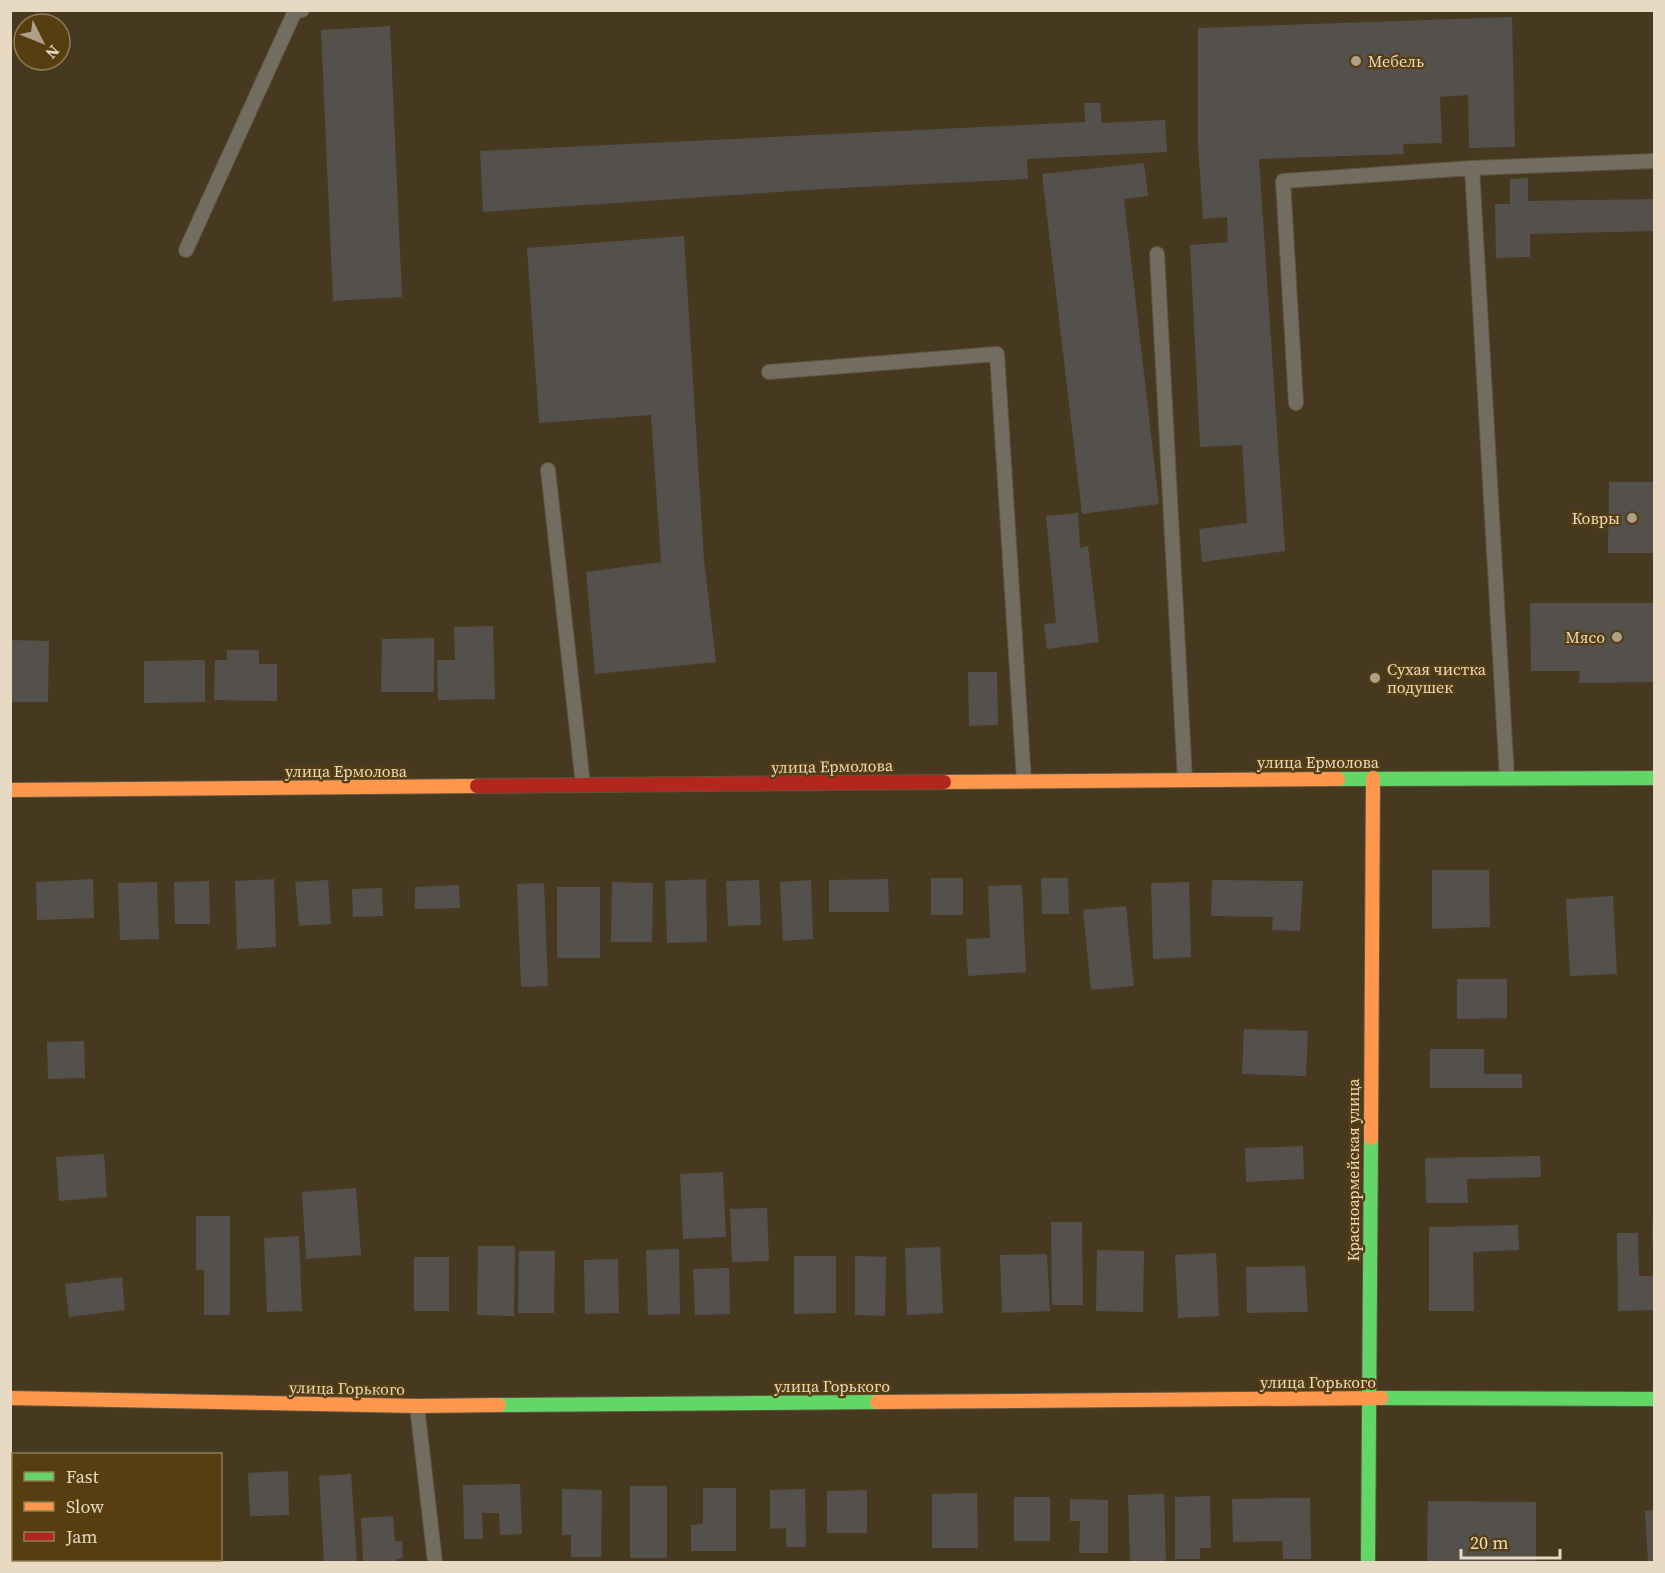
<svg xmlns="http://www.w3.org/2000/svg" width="1665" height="1573" viewBox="0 0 1665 1573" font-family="'Source Serif 4',serif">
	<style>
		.building { fill: #54514c }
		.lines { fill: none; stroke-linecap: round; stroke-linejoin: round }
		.lane-casing { stroke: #605540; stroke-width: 16 }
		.fast-casing { stroke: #605540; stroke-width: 16 }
		.slow-casing { stroke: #605540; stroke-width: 16 }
		.jam-casing { stroke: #605540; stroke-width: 16 }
		.lane { stroke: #726c61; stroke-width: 14 }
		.fast { stroke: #63d668; stroke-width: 14 }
		.slow { stroke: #ff974d; stroke-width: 14 }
		.jam { stroke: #b3261e; stroke-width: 14 }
		.poi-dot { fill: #afa189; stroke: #563e10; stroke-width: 2 }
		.labels { text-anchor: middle; stroke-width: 4.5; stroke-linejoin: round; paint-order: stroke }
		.poi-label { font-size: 16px; fill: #e7d9c2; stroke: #563e10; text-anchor: start }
		.street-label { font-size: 16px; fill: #e7d9c2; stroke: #563e10 }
	</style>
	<rect width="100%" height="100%" fill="#463920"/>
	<path class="building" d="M1512 17 1515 147 1469 148 1468 95 1440 97 1442 143 1403 144 1404 154 1259 159 1285 551 1202 562 1199 529 1247 523 1242 445 1200 447 1190 245 1228 242 1227 217 1203 219 1198 144V28Z
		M390 26 402 297 333 301 321 30Z
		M1084 103H1100L1102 123 1165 120 1167 152 1027 159 1028 179 822 189 483 212 480 151 1085 122Z
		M1144 163 1148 196 1124 199 1159 504 1082 514 1042 174Z
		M1528 178V201L1654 199V231L1530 234V257L1496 258 1495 204H1510V179Z
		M684 236 704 559 716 662 595 674 586 572 661 562 651 415 539 423 527 248Z
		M1609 482H1654V553H1608Z
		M1078 513 1080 548 1088 546 1099 642 1047 649 1044 624 1056 623 1046 516Z
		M1530 603H1654V682L1579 683 1580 671H1531Z
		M493 626 495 699 438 700 437 660H455L454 627Z
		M434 638V692H381L382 639Z
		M10 640 49 641 48 702H10Z
		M227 650H259V664H277V701L214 700 215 660H227Z
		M205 660V702L144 703V661Z
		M968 672H997L998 725 969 726Z
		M1432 870H1489L1490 927 1432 929Z
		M931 878H963V915H931Z
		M1041 878H1068L1069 914H1042Z
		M93 879 94 918 37 920 36 882Z
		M274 879 276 947 237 949 235 881Z
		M706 879 707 942 667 943 665 881Z
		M888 879 889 912H829V880Z
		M328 880 331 924 299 926 295 882Z
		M759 880 761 925 728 926 726 881Z
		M811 880 813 939 783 941 780 882Z
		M1212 880 1303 881 1300 931 1272 930 1273 917 1211 916Z
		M209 881 210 924H175L174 882Z
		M157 882 159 939 120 940 118 883Z
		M612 882 653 883 652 942H611Z
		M1189 882 1191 957 1153 959 1151 883Z
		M544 883 548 986 521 987 517 884Z
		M459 885 460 908 415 909V887Z
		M1022 885 1026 972 968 976 966 939 990 938 988 886Z
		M557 887H600V958H557Z
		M382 888 383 916 353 917 352 889Z
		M1613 896 1617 974 1570 976 1566 899Z
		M1126 906 1134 986 1091 990 1083 910Z
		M1457 979H1507V1018L1457 1019Z
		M1244 1029 1308 1031 1306 1076 1242 1074Z
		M84 1041 85 1078 48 1079 47 1042Z
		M1430 1049H1484V1074H1522V1088H1430Z
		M1303 1146 1304 1179 1246 1182 1245 1148Z
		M104 1154 107 1197 59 1201 56 1157Z
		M1540 1156 1541 1177 1467 1179 1468 1203H1426L1425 1158Z
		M723 1172 726 1237 683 1239 680 1174Z
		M356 1188 361 1255 306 1259 302 1192Z
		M767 1208 769 1261 732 1262 730 1209Z
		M196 1216H230V1315H204V1270H196Z
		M1653 1217H1654V1241H1652Z
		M1051 1222H1082L1083 1305H1052Z
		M1518 1225 1519 1250 1473 1252 1474 1311H1429V1227Z
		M1617 1233H1638L1639 1276H1654V1310L1618 1311Z
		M299 1236 302 1311 267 1312 264 1238Z
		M478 1246H515L514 1316 477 1315Z
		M940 1247 943 1313 907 1315 905 1248Z
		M679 1249 680 1314 648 1315 646 1250Z
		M1097 1250 1144 1251 1143 1312 1096 1311Z
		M519 1251H555L554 1313H518Z
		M1216 1253 1219 1316 1178 1318 1175 1255Z
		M1047 1254 1050 1311 1002 1313 1000 1255Z
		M794 1256H836V1313L794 1314Z
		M855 1256 886 1257 885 1316 855 1315Z
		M414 1257H449V1311H414Z
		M618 1259 619 1313 585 1314 584 1260Z
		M1305 1266 1308 1312 1247 1313 1246 1267Z
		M729 1268 730 1314 695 1315 693 1269Z
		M122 1277 125 1310 69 1317 65 1284Z
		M288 1471 289 1515 250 1516 248 1473Z
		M351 1474 357 1562H324L319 1476Z
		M520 1484 522 1534 500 1535 499 1513H482L483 1539H464L463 1485Z
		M630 1486H667V1558H630Z
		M703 1488H736V1551H691V1525L703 1524Z
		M562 1489 602 1490 601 1557H571V1535H562Z
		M805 1489 806 1547H786V1528L770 1529V1490Z
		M867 1490V1533H827V1491Z
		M977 1493 978 1548H932V1494Z
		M1164 1494 1166 1562H1130L1128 1495Z
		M1210 1496 1211 1548H1200V1559H1175V1497Z
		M1014 1497H1050V1541H1014Z
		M1282 1498H1310L1311 1559H1283L1282 1541 1233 1542 1232 1499Z
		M1070 1499 1108 1500V1553H1079L1080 1521H1070Z
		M1428 1501 1536 1502V1562H1427Z
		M1654 1510V1562H1648L1645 1511Z
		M393 1516 395 1541H402L403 1558 397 1559V1562H363L361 1518Z
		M80 1560H174V1562H81Z"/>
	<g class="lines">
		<defs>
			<path id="lane" d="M186 250 295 11 302 10
				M1157 254 1185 780
				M769 372 997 354 1024 781
				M1296 403 1283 181 1472 168
				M548 470 583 785
				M1507 778 1472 168 1654 161
				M417 1406 435 1562"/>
			<path id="fast" d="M1338 779 1654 778
				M1381 1398 1654 1399
				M499 1405 877 1402
				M1368 1562 1371 1138"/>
			<path id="slow" d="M944 782 1338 779
				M10 790 477 786
				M1371 1138 1373 778
				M10 1398 417 1406 499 1405
				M877 1402 1381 1398"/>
			<path id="jam" d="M477 786 944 782"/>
		</defs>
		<use href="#lane" class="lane-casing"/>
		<use href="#fast" class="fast-casing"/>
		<use href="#slow" class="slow-casing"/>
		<use href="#jam" class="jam-casing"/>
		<use href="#lane" class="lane"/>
		<use href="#fast" class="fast"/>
		<use href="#slow" class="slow"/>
		<use href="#jam" class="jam"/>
	</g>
	<g class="poi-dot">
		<circle cx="1356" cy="61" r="6"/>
		<circle cx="1632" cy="518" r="6"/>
		<circle cx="1617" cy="637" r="6"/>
		<circle cx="1375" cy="678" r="6"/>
	</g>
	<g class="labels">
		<g class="poi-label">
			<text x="1368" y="67">Мебель</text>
			<text x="1620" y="524" text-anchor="end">Ковры</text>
			<text x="1605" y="643" text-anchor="end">Мясо</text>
			<text x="1387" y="675">Сухая чистка<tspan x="1387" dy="18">подушек</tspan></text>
		</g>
		<g class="street-label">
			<text x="1318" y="768">улица Ермолова</text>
			<text transform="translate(832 766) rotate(-1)" y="6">улица Ермолова</text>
			<text x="346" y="777">улица Ермолова</text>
			<text transform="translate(1353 1170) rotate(-90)" y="6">Красноармейская улица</text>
			<text x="1318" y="1388">улица Горького</text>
			<text x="832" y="1392">улица Горького</text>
			<text transform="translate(347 1388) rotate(1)" y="6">улица Горького</text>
		</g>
	</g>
	<rect width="1665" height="1573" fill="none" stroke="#e7d9c2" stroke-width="24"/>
	<rect x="12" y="1453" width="210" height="108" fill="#563e10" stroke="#907c57" stroke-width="1.5"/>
	<rect x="24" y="1472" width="30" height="9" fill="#63d668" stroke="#907c57" stroke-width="1.5"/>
	<text x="66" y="1483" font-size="18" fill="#e7d9c2">Fast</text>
	<rect x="24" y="1502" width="30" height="9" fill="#ff974d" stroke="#907c57" stroke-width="1.5"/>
	<text x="66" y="1513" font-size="18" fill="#e7d9c2">Slow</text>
	<rect x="24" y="1532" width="30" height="9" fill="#b3261e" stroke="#907c57" stroke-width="1.5"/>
	<text x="66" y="1543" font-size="18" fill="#e7d9c2">Jam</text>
	<g transform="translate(42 42) rotate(133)"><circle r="28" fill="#563e10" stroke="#907c57" stroke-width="1.5"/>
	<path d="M0-4.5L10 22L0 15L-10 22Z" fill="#afa189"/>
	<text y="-9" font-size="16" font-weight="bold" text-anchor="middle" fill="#e7d9c2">N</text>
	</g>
	<path d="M1461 1549v9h99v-9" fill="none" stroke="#e7d9c2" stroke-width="3"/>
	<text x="1470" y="1549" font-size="18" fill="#e7d9c2" stroke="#563e10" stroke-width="4.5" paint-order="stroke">20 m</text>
</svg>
